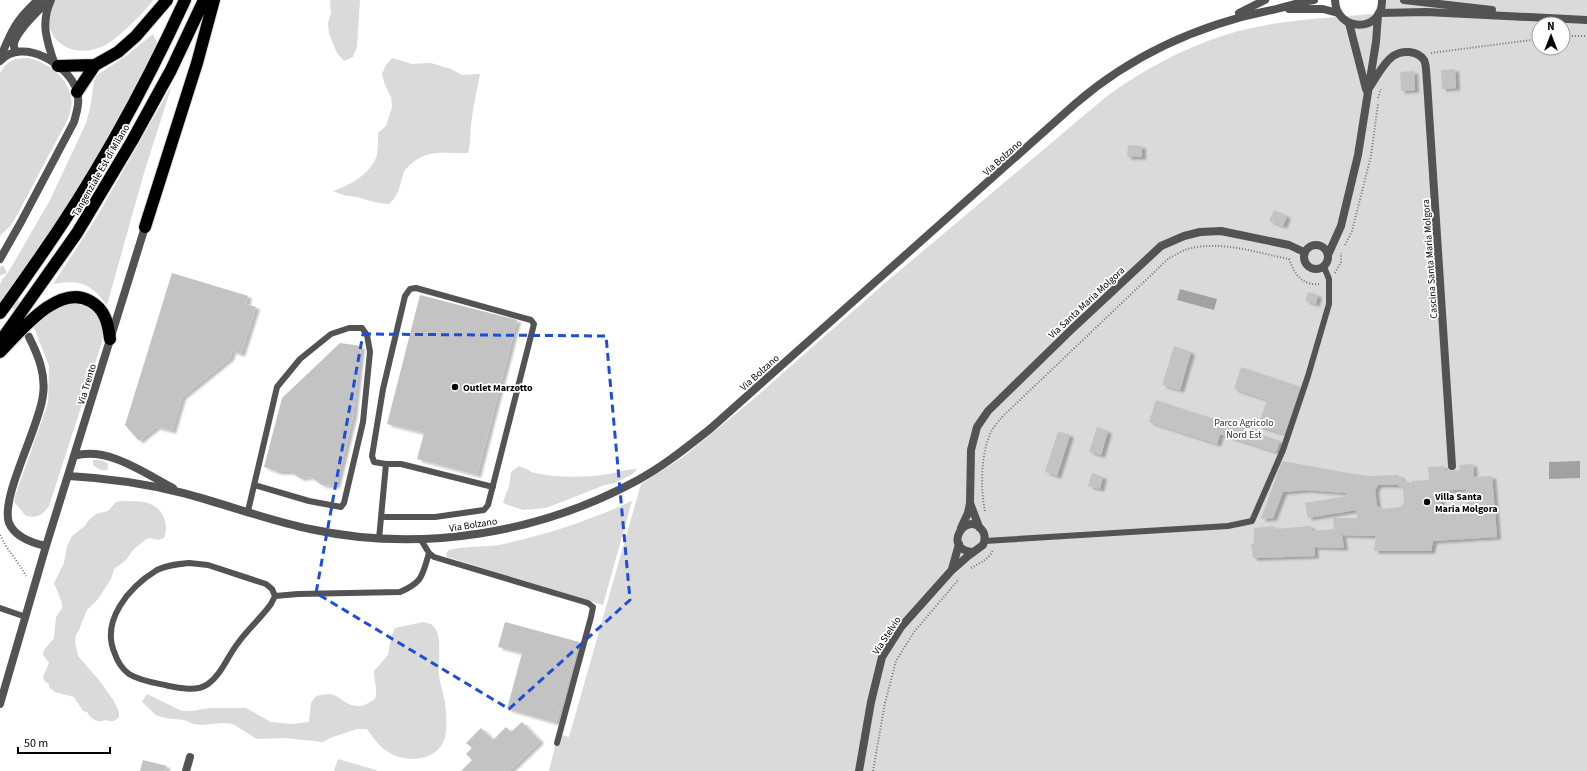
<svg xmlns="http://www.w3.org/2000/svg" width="1587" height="771" viewBox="0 0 1587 771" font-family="'Source Sans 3',sans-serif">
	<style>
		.green { fill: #dadada; fill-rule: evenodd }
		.water { fill: #a1a1a1 }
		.building { fill: #c3c3c3; fill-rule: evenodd; filter: url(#shadow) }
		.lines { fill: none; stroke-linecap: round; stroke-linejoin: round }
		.tertiary-tunnel { stroke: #d9d9d9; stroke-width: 8; stroke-dasharray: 8 4; stroke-linecap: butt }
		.motorway-casing { stroke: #dbdbdb; stroke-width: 14 }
		.path { stroke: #757575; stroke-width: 2; stroke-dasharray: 1 2; stroke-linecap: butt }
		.service { stroke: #535353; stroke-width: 6 }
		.minor { stroke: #535353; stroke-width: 8 }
		.tertiary { stroke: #535353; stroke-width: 8 }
		.motorway { stroke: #000; stroke-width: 12 }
		.marked { fill: none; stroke: #1d4ed8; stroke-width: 3; stroke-dasharray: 8 5; stroke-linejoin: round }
		.poi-dot { fill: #000; stroke: #fff; stroke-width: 1.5 }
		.labels { text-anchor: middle; stroke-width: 3.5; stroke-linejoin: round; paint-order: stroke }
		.street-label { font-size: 10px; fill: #000; stroke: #fff }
		.poi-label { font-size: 10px; font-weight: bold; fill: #000; stroke: #fff; text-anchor: start }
		.park-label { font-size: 10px; fill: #313131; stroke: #fff }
	</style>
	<defs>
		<filter id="shadow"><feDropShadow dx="4" dy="2.5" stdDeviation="1" flood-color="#0004"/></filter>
	</defs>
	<rect width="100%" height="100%" fill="#fff"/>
	<path class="green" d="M56 0H153C145 12 114 43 101 47 92 51 81 52 71 49 49 42 42 17 56 0Z
		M330 0H360L357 47 353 57 344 61 337 53 329 34 328 23 331 13Z
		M1381 0H1587V771H549L558 734 569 737 641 484 683 457 750 402 885 283 1107 96C1143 70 1182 49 1225 35 1275 19 1330 18 1382 13ZM1539 24H1563V48H1539Z
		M153 34 158 45 104 146 66 209 0 305V284L12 266 50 200 86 123 90 109 94 81 97 75 126 56Z
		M26 58C45 60 68 77 71 97 73 105 70 112 68 119L18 213 12 224 0 236V73C6 62 13 58 26 58Z
		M392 58 412 64 431 63 451 69 462 75 480 74C477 90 473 107 471 124 470 134 471 143 468 153 447 154 427 148 410 165 407 168 404 170 403 175 399 188 399 195 389 204 378 204 368 200 357 197 349 196 341 195 333 191 349 186 372 173 377 155 378 148 378 140 378 133L386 126 392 107 391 97 385 85 382 74 386 65Z
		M172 85 144 173 107 305C91 284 80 279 53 284L95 220Z
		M78 300C99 312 106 317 102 342L49 506C42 516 37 518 26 516L14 502 15 496 48 403 49 366 33 325 45 312Z
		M93 460H101L107 463 108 466 107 470H100L93 465Z
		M519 466 529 470 531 472C556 478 583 478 609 474 619 472 627 469 637 469L633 474 615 483 605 485 546 508 523 510 505 504 503 502 509 486 511 472Z
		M121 501C129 501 137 501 144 502 162 505 170 523 164 538L159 540 150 538 145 540 133 550 126 560 114 569 111 579 98 599 87 610 79 630 76 635 75 641 78 656 99 680 114 701 119 712V717C114 722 112 722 106 720 97 723 92 720 87 712L83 711 74 697 55 692 49 687V684L45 682 43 677 49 663 43 655 44 650 54 638 56 617 62 608V603L54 583 64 563 67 546 72 536 85 526 88 521 96 514 108 511 116 502Z
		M632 501 603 605 447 557 446 553 449 550C467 545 486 548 504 544 548 534 591 520 632 501Z
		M423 622C426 623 430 623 432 625 444 633 437 662 439 675 440 684 443 693 445 702 446 711 447 721 446 730 445 761 406 766 385 750 378 745 372 736 367 729H357L330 738 323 742 285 738 257 739 233 724 223 723 202 725 193 724 184 720 165 718 156 715 142 702 147 694 182 711H192L209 708H246L271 722 291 724 309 722 311 703 316 696C342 689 339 705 358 706 363 707 370 702 375 699 378 687 374 683 374 671L388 655 391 637 395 628Z
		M338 759 379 771H334Z"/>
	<path class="water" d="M1180 289 1217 299 1214 310 1177 300Z
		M1580 461V478L1549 479V462Z"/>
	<path class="building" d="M1455 69 1456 88 1442 89 1441 70Z
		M1414 71 1415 90 1401 91 1400 72Z
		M1128 145 1142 146V157H1127Z
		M1274 210 1287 216 1283 226 1269 221Z
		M172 273 248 296 246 304 256 307 241 354 232 351 230 358 182 397 172 431 156 427 139 441 125 425Z
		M1308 292 1318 295 1316 304 1305 301Z
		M420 295 517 320 477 475 417 459 424 433 387 424Z
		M340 343 361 346 353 416 336 486 322 485 311 477 300 478 291 472H278L264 467 282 398Z
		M1174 346 1191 352 1180 390 1162 385Z
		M1241 367 1301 387 1285 434 1258 426 1267 400 1234 389Z
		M1156 400 1220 421 1221 418 1255 429 1254 432 1280 441 1276 452 1220 434 1217 444 1149 422Z
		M1097 427 1108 431 1101 455 1089 452Z
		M1058 431 1070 435 1057 476 1045 472Z
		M1282 461 1348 473 1369 476 1398 475 1404 481 1412 483V481L1429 480 1428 467 1444 466 1445 471 1460 470 1459 465 1473 464 1474 477 1492 476 1497 537 1433 541 1431 551H1374L1376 536 1342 535 1344 548 1314 547 1315 556 1253 558 1251 544 1254 543V528L1274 526 1275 529 1311 526 1312 531 1334 529 1333 518H1357L1356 510 1308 518 1305 503 1347 496 1346 493 1306 490 1283 492 1273 518 1261 519ZM1378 485H1398L1403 488 1404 503 1400 507 1383 509 1377 506 1375 490ZM1466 489 1467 513 1442 515 1440 491Z
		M1092 473 1103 477 1100 489 1088 486Z
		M505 622 579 642 556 723 507 709 522 653 498 647Z
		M522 722 540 741 509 771H461L472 760 466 754 472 748 466 743 481 728 493 740 506 727 511 732Z
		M143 760 167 766 165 771H140Z"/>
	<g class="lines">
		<path class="tertiary-tunnel" d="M0 267 29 337"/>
		<defs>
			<path id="motorway" d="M58 66 95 65
				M77 92 95 65 118 52 136 36 167 0
				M145 227 197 63 214 0
				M0 313C13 296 25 278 37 261 95 179 143 91 185 0
				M0 342 77 233 132 141 171 70 204 0
				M0 352C20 332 58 283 90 301 105 309 108 323 110 339"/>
		</defs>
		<use href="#motorway" class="motorway-casing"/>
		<path class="path" d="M1563 36H1587
			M1431 53 1539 39
			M1378 98 1381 89
			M1345 245 1352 231 1371 156 1378 104
			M1335 273 1341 262V253
			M985 511C980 488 981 453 991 432 994 426 999 421 1002 417L1169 258C1176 255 1184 249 1192 248 1224 241 1258 253 1289 259 1295 275 1302 286 1321 284
			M0 535C7 550 18 561 26 576
			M971 568C980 563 990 559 993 549
			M873 771 885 703 896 661 914 632 959 579"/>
		<path class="service" d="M386 464H401L493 487
			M248 511 277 387 300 359 331 334 349 328H362L367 335 370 352 363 422 344 503 341 507 309 501 254 485
			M379 539 386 464 374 462 372 456 383 389 405 296 410 289 416 288 531 320 534 324 488 505 484 510 435 517H381
			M421 540 429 553 434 557 588 603 593 607 591 617 557 743
			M985 541 1228 526 1252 521 1283 450 1308 376 1329 304V279L1324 267
			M189 563 208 565 266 584 272 589 275 596 271 604C261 618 248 629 238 643 227 657 222 674 208 684 197 692 181 688 169 686 156 683 140 681 129 674 123 670 117 661 115 654 100 621 129 587 157 570 167 565 178 564 189 563Z
			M275 596 298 594 400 592C423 582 422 576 429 553
			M0 608 26 617"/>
		<path class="minor" d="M51 0C40 23 47 42 55 65
			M1349 23 1366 89
			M16 52C15 49 13 47 14 43 18 29 38 12 48 0
			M0 59C11 31 16 20 38 0
			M1367 91C1375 80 1382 64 1393 56 1402 50 1417 50 1424 60 1427 66 1426 76 1427 82L1452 466
			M1304 257a12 12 0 1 1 24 0a12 12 0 1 1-24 0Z
			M1328 255 1341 226 1358 155 1376 42 1378 15
			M970 503 979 527
			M961 528 968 513 970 503 971 450 977 427 988 411 1073 328 1161 246 1184 236 1200 232 1221 231 1289 245 1304 252
			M952 569 959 544
			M186 771 190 757
			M859 771 871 702 882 657 901 627 951 571 968 556 983 545C985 540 986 535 982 530 966 509 941 550 973 552"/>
		<path class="tertiary" d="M1335 0C1336 33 1383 33 1382 0
			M1404 0 1492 10
			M1289 9H1323L1338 13
			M1239 13 1265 0
			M1379 13 1426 12 1587 20
			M0 61C23 36 69 65 77 91 80 102 77 111 74 122L21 222 0 259
			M29 337C38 355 46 374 43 395 40 426 0 497 9 523 15 537 32 543 46 546
			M74 456C108 446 144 473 173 488
			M69 476C105 478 147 484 183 493 225 504 267 520 310 529 420 553 539 534 638 480 664 466 687 447 710 429L1075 104C1132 55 1198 25 1272 10 1286 7 1299 2 1314 0
			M0 704 46 546 145 227"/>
		<use href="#motorway" class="motorway"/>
	</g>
	<path class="marked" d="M363 334 606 336 630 600 509 709 316 593Z"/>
	<g class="poi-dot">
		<circle cx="455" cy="387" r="4"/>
		<circle cx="1427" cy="502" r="4"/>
	</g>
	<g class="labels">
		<g class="street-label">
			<text transform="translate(1002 157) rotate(-42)" y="4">Via Bolzano</text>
			<text transform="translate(100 170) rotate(-60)" y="4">Tangenziale Est di Milano</text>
			<text transform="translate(1429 259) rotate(-94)" y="4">Cascina Santa Maria Molgora</text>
			<text transform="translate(1086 302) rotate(-43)" y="4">Via Santa Maria Molgora</text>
			<text transform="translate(759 372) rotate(-42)" y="4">Via Bolzano</text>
			<text transform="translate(86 384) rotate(-73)" y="4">Via Trento</text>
			<text transform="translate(473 524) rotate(-9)" y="4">Via Bolzano</text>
			<text transform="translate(886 635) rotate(-57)" y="4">Via Stelvio</text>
		</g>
		<g class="poi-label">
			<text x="463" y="391">Outlet Marzotto</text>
			<text x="1435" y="500">Villa Santa<tspan x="1435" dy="12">Maria Molgora</tspan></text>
		</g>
		<g class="park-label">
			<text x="1244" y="426">Parco Agricolo<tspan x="1244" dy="12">Nord Est</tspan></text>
		</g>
	</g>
	<g transform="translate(1551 36)"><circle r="19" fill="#ffffff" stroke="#999999"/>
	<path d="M0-3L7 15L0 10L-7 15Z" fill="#000000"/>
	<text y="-6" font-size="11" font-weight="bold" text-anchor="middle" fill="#000000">N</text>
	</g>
	<path d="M18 747v6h92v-6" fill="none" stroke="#000000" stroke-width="2"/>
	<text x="24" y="747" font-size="12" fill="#000000" stroke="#ffffff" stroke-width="3" paint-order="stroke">50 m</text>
</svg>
